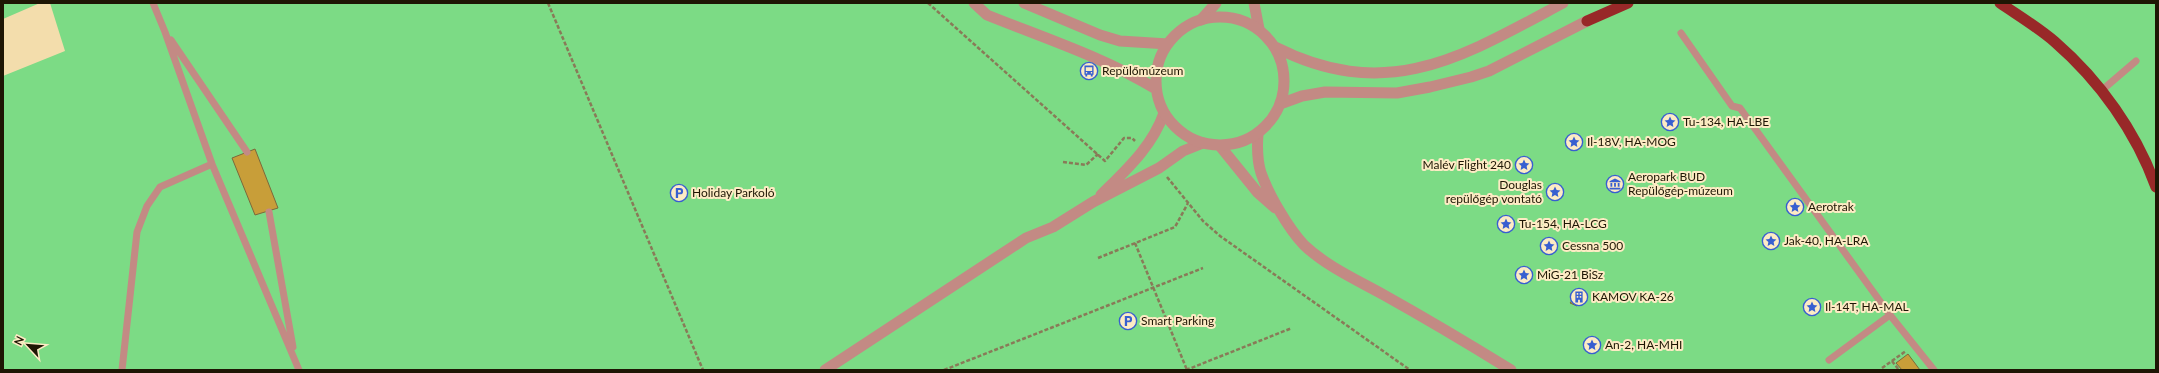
<svg xmlns="http://www.w3.org/2000/svg" width="2159" height="373" viewBox="0 0 2159 373" font-family="Lato,sans-serif">
	<style>
		.green { fill: #7cdb85 }
		.building { fill: #c89e39; stroke: #7c683b }
		.lines { fill: none; stroke-linecap: round; stroke-linejoin: round }
		.path { stroke: #897a58; stroke-width: 2.5; stroke-dasharray: 4 2; stroke-linecap: butt }
		.service { stroke: #c38a84; stroke-width: 7 }
		.minor { stroke: #c38a84; stroke-width: 11 }
		.tertiary { stroke: #c38a84; stroke-width: 11 }
		.trunk { stroke: #982828; stroke-width: 11 }
		.labels { text-anchor: middle; stroke-width: 4; stroke-linejoin: round; paint-order: stroke }
		.poi-label { font-size: 12px; fill: #1e1604; stroke: #fdebc4; text-anchor: start }
	</style>
	<rect width="100%" height="100%" fill="#f3ddac"/>
	<path class="green" d="M3 3H40L3 19Z
		M50 3H2156V370H3V76L65 51Z"/>
	<path class="building" d="M255 149 278 208 255 215 232 158Z
		M1580 289 1582 290 1580 295H1583L1576 304 1577 306 1570 303 1575 297 1573 296 1575 292 1577 293Z
		M1908 354 1920 370H1902L1896 363Z"/>
	<g class="lines">
		<path class="path" d="M548 3 703 370
			M928 3 1105 161 1124 138H1132L1135 141
			M1063 162 1086 165 1098 154
			M1167 177 1203 221 1220 236 1410 370
			M1135 243 1187 370
			M1098 258 1175 227 1188 203
			M1892 361 1899 370
			M1882 368 1906 351
			M944 370 1203 268
			M1186 370 1292 328"/>
		<path class="service" d="M153 3 165 32 212 164 299 370
			M1681 33 1732 106 1740 108 1890 315 1934 370
			M171 40 247 152
			M2101 91 2136 61
			M269 212 293 347
			M1829 360 1890 315
			M122 370 137 232 147 206 160 187 212 164"/>
		<path class="minor" d="M1254 3 1259 29
			M1201 20 1216 3
			M1258 134C1257 147 1257 160 1261 173 1269 195 1288 228 1304 245 1326 266 1357 280 1384 295 1427 319 1469 344 1511 370
			M1220 146 1258 193 1275 208
			M1101 195C1126 170 1152 147 1164 113
			M825 370 1026 238 1053 227 1093 202 1159 168 1183 151 1203 143"/>
		<path class="tertiary" d="M974 3 987 15C1044 38 1103 57 1156 89
			M1024 3 1100 35 1120 41 1168 44
			M1156 81a64 64 0 1 1 128 0a64 64 0 1 1-128 0Z
			M1275 47C1388 104 1462 57 1563 3
			M1280 104 1302 96 1325 92 1397 93 1430 87 1471 77 1489 71 1587 21"/>
		<path class="trunk" d="M2000 3C2019 16 2039 28 2055 42 2100 81 2136 132 2156 187
			M1587 21 1628 3"/>
	</g>
	<defs>
		<symbol id="bus-ring" viewBox="-11 -11 22 22"><circle r="9.5" fill="#fdebc4" stroke="#385fd0" stroke-width="1.5"/><path d="M-5-6H5V4H4V6H2V4H-2V6H-4V4H-5ZM-3.5-4V0h7V-4ZM-3.5 1.2v1.5H-2V1.2ZM2 1.2v1.5H3.5V1.2Z" fill="#385fd0"/></symbol>
		<symbol id="sight-ring" viewBox="-11 -11 22 22"><circle r="9.5" fill="#fdebc4" stroke="#385fd0" stroke-width="1.5"/><path d="M0-6L1.8-2.2L6-1.7L2.9 1.2L3.7 5.4L0 3.3L-3.7 5.4L-2.9 1.2L-6-1.7L-1.8-2.2Z" fill="#385fd0"/></symbol>
		<symbol id="museum-ring" viewBox="-11 -11 22 22"><circle r="9.5" fill="#fdebc4" stroke="#385fd0" stroke-width="1.5"/><path d="M0-6L6-3V-2H-6V-3ZM-5-1h2V3h-2ZM-1-1h2V3h-2ZM3-1h2V3H3ZM-6 4H6V6H-6Z" fill="#385fd0"/></symbol>
		<symbol id="parking-ring" viewBox="-11 -11 22 22"><circle r="9.5" fill="#fdebc4" stroke="#385fd0" stroke-width="1.5"/><path d="M-3.5-5.5H1a3.5 3.5 0 0 1 0 7H-1V5.5H-3.5ZM-1-3.4V-.6H.8a1.4 1.4 0 0 0 0-2.8Z" fill="#385fd0"/></symbol>
		<symbol id="building-ring" viewBox="-11 -11 22 22"><circle r="9.5" fill="#fdebc4" stroke="#385fd0" stroke-width="1.5"/><path d="M-4-6H4V6H1V3H-1V6H-4ZM-2.5-4.3h1.7v1.8h-1.7ZM.8-4.3h1.7v1.8H.8ZM-2.5-1h1.7V.8h-1.7ZM.8-1h1.7V.8H.8Z" fill="#385fd0"/></symbol>
	</defs>
	<g fill-rule="evenodd">
		<use href="#bus-ring" x="1079" y="61" width="20" height="20"/>
		<use href="#sight-ring" x="1660" y="112" width="20" height="20"/>
		<use href="#sight-ring" x="1564" y="132" width="20" height="20"/>
		<use href="#sight-ring" x="1514" y="155" width="20" height="20"/>
		<use href="#museum-ring" x="1605" y="174" width="20" height="20"/>
		<use href="#sight-ring" x="1545" y="182" width="20" height="20"/>
		<use href="#parking-ring" x="669" y="183" width="20" height="20"/>
		<use href="#sight-ring" x="1785" y="197" width="20" height="20"/>
		<use href="#sight-ring" x="1496" y="214" width="20" height="20"/>
		<use href="#sight-ring" x="1761" y="231" width="20" height="20"/>
		<use href="#sight-ring" x="1539" y="236" width="20" height="20"/>
		<use href="#sight-ring" x="1514" y="265" width="20" height="20"/>
		<use href="#building-ring" x="1569" y="287" width="20" height="20"/>
		<use href="#sight-ring" x="1802" y="297" width="20" height="20"/>
		<use href="#parking-ring" x="1118" y="311" width="20" height="20"/>
		<use href="#sight-ring" x="1582" y="335" width="20" height="20"/>
	</g>
	<g class="labels">
		<g class="poi-label">
			<text x="1102" y="75">Repülőmúzeum</text>
			<text x="1683" y="126">Tu-134, HA-LBE</text>
			<text x="1587" y="146">Il-18V, HA-MOG</text>
			<text x="1511" y="169" text-anchor="end">Malév Flight 240</text>
			<text x="1628" y="181">Aeropark BUD<tspan x="1628" dy="14">Repülőgép-múzeum</tspan></text>
			<text x="1542" y="189" text-anchor="end">Douglas<tspan x="1542" dy="14">repülőgép vontató</tspan></text>
			<text x="692" y="197">Holiday Parkoló</text>
			<text x="1808" y="211">Aerotrak</text>
			<text x="1519" y="228">Tu-154, HA-LCG</text>
			<text x="1784" y="245">Jak-40, HA-LRA</text>
			<text x="1562" y="250">Cessna 500</text>
			<text x="1537" y="279">MiG-21 BiSz</text>
			<text x="1592" y="301">KAMOV KA-26</text>
			<text x="1825" y="311">Il-14T, HA-MAL</text>
			<text x="1141" y="325">Smart Parking</text>
			<text x="1605" y="349">An-2, HA-MHI</text>
		</g>
	</g>
	<rect width="2159" height="373" fill="none" stroke="#1e1604" stroke-width="8"/>
	<g transform="translate(28 345) rotate(296)" stroke="#fdebc4" stroke-width="3" paint-order="stroke">
	<path d="M0-3L7 15L0 10L-7 15Z" fill="#1e1604"/>
	<text y="-6" font-size="11" font-weight="bold" text-anchor="middle" fill="#1e1604">N</text>
	</g>
</svg>
